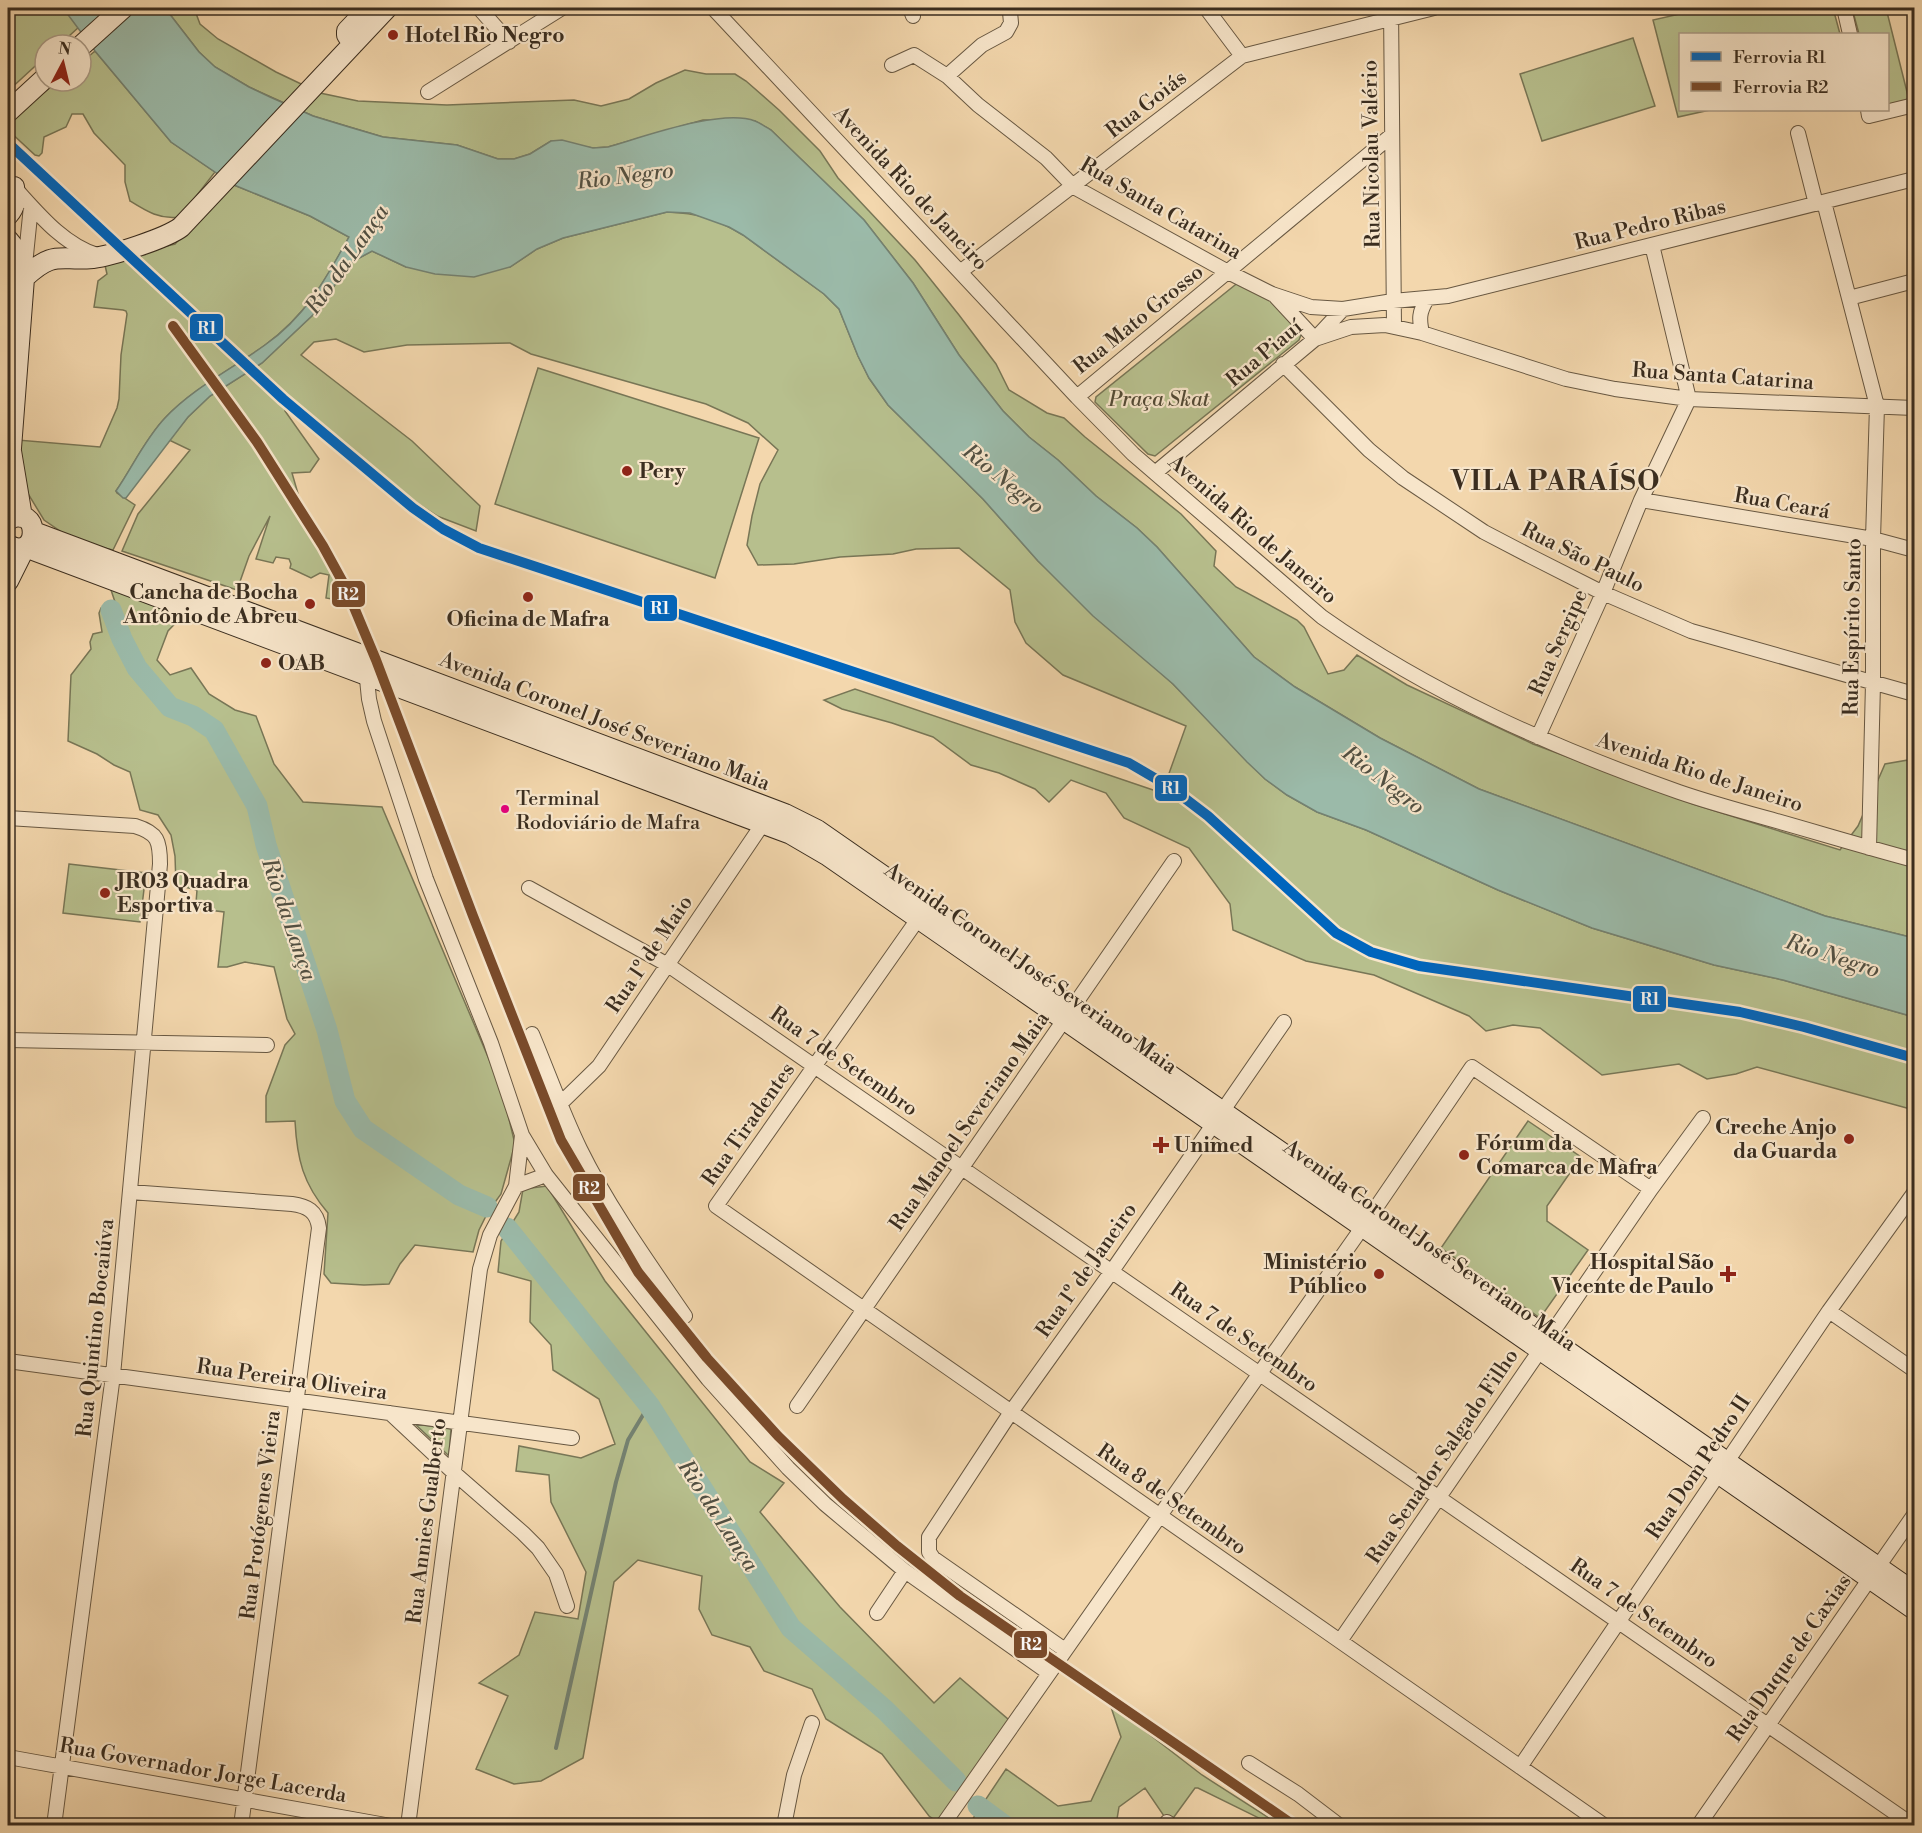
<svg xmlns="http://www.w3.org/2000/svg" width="1922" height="1833" viewBox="0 0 1922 1833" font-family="'Libre Bodoni',serif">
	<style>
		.green { fill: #b7bf8d; stroke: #787656; stroke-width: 1.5 }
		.water { fill: #9bbaa9; stroke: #748272; stroke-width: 1.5 }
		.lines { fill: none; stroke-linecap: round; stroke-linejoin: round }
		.stream { stroke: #748272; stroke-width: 4 }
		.river { stroke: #9bbaa9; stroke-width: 21 }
		.minor-casing { stroke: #685842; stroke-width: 16 }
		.secondary-casing { stroke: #3a2d1f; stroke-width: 22 }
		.minor { stroke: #f7e5ca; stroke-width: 14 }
		.secondary { stroke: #f7e5ca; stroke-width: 20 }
		.rail-1-casing { stroke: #f7e5ca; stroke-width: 15 }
		.rail-2-casing { stroke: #f7e5ca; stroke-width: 15 }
		.rail-1 { stroke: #0065bd; stroke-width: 10 }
		.rail-2 { stroke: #7a4b2a; stroke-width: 10 }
		.poi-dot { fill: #8f2418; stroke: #f7e5ca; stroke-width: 2 }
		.bus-dot { fill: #e5007d; stroke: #f7e5ca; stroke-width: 2 }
		.labels { text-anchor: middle; stroke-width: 4.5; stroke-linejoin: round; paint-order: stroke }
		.bus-label { font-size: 20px; fill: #3a2d1f; stroke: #f7e5ca; text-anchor: start }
		.poi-label { font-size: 21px; font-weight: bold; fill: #3a2d1f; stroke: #f7e5ca; text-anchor: start }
		.street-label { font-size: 21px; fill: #3a2d1f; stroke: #f7e5ca }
		.park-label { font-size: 21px; font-style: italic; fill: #534a35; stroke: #f7e5ca }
		.water-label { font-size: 22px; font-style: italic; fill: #525042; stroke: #f7e5ca }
		.district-label { font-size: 27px; font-weight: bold; letter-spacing: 1.5px; fill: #3a2d1f; stroke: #f7e5ca }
		.line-badge { stroke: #f7e5ca; stroke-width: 2 }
		.badge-label { font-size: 16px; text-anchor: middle; font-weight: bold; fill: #fff }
	</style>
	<rect width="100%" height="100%" fill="#f3d7ad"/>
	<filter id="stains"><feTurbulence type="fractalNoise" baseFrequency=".00333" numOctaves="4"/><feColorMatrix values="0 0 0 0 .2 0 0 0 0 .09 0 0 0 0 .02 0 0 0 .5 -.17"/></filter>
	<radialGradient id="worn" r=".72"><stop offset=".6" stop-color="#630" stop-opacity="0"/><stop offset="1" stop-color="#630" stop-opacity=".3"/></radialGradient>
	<path class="green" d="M8 8H63L79 27 59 45H45V57L8 91Z
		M165 8H194L200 24 218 39 276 72 320 93 358 101 447 105 574 100 601 106 629 99 656 83 685 70 706 74H735L746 81 779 110 820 151 838 178 915 260 959 315 996 364 1009 390 1047 413 1064 418 1085 437 1181 514 1216 551 1214 566 1236 587 1297 620 1304 627 1328 674 1344 670 1357 655 1407 685 1533 744 1693 804 1840 850 1858 826 1885 764 1914 759V938L1825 916 1479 789 1380 738 1295 687 1254 657 1157 547 1137 528 1096 496 1058 460 1029 437 1003 411 959 355 913 283 864 220 771 130 755 121 703 120 608 147 593 148 551 141 530 154 514 159H498L457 145 383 137 313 116 249 87 215 67 199 52Z
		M1706 8H1833L1840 34H1680V110H1710L1678 117 1653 20Z
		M1852 8H1886L1909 100 1888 105V34H1859Z
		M1633 38 1655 106 1542 141 1520 74Z
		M95 51 171 142 215 172 180 217C160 220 146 211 130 201L125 182V165L94 133 83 114H72L66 127 44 137 42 153 39 156 35 155 8 130V122L58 81H81V63Z
		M234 185 310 216 349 237C326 280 306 315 265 345 232 369 194 388 165 418 145 439 132 468 116 491L117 493 135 505 113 550 95 546 66 535 44 520 27 492 18 440 100 447 117 408 119 399 121 355 127 314 126 311 123 310 94 307 98 281 107 274 104 261 175 244 205 211Z
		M667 212C698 213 716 219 743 235L824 294 839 309 858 356 869 378 888 405 983 499 1038 561 1173 684 1265 779 1287 795 1317 812 1366 830 1498 890 1592 928 1714 965 1783 980 1914 1017V1110L1757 1067 1736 1074 1707 1079 1679 1064 1602 1075 1540 1028 1513 1025 1486 1031 1469 1016 1374 975 1306 961 1233 930 1230 904 1189 848 1124 818 1106 793 1071 780 1049 802 1035 789 999 773 971 765 933 737 892 723 842 709 824 700 855 689 1162 793 1186 726 1063 675 1026 643 1015 622 1010 590 959 548 916 549 893 554 840 557 794 564 758 565 747 545 752 516 760 484 778 450 748 423 706 404 531 354 510 343 407 345 364 352 336 339 314 342 301 355 412 441 480 506 476 531 437 516 414 501 286 397 285 411 319 459 310 472 292 473 305 518 346 588 343 597 337 600 326 598 329 575 320 573 311 578 290 568 291 564 289 559 276 557 273 563 256 559 270 516 249 556 237 590 122 551 138 514 190 450 169 440 188 417 210 396 262 363 316 312 350 263 372 251 406 267H510L537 249 563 238Z
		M1245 277 1249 278 1299 330 1301 335 1299 340 1155 456 1148 454 1095 402 1096 397Z
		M538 368 759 438 715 578 495 504Z
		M110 587 186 612 168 631 157 660 170 675 191 668 209 694 235 710 256 716 274 764 303 802 382 807 502 1090 515 1144 501 1194 488 1212 479 1230 473 1252 415 1245 400 1264 389 1284 364 1285 331 1283 324 1274 328 1213C303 1184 297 1159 295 1121L266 1122V1096L285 1045 295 1034 287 1019 274 967 245 962 227 967H218L224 912 201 909 196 903 197 890 176 885 175 856 171 835 158 815 140 810 130 772 114 765 97 754 68 741 71 675 91 649 90 642 93 634 102 632 99 613 101 608 111 610 115 602Z
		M69 864 146 873 140 922 63 913Z
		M1528 1121 1581 1157 1547 1206V1221L1588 1250 1540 1318 1441 1248Z
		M547 1186 605 1281 750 1462 784 1483 760 1512 840 1607 934 1703 960 1678 1009 1720 941 1817 935 1820 929 1816 882 1754 826 1719 812 1689 764 1671 750 1647 712 1635 699 1609 702 1576 638 1560 614 1582 583 1758 541 1781 514 1784 476 1769 508 1696 479 1683 519 1655 535 1612 578 1619 586 1572 551 1502 549 1475 516 1471 519 1446 581 1458 615 1444 599 1399 553 1370 551 1345 530 1322 531 1281 498 1272 501 1241 519 1212 523 1189Z
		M415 1424 451 1429 449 1454 448 1455Z
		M1110 1704 1202 1775 1280 1825H1273L1198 1788H1195L1171 1821 1166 1819 1145 1788 1119 1807 1116 1825 968 1826 1006 1769 1058 1806 1091 1801 1121 1737Z"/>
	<path class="water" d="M63 8H165L199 52 215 67 249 87 270 97 313 116 349 127 383 137 457 145 498 159H514L530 154 551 141 562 140 593 148 608 147C643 137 722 108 755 121 760 123 766 127 771 130L864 220 913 283 959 355 1003 411 1029 437 1058 460 1096 496 1137 528 1157 547 1254 657 1295 687 1380 738 1479 789 1825 916 1914 938V1017L1783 980 1714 965 1592 928 1498 890 1366 830 1317 812 1287 795 1265 779 1247 762 1173 684 1093 616 1038 561 983 499 888 405 869 378 858 356 839 309 824 294 743 235 729 227 690 213 667 212 563 238 537 249 510 267 474 277 435 274 406 267 372 251 350 263 316 312 262 363 210 396 188 417 126 498H123L116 491C132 468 145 439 165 418 193 388 232 369 265 345 306 316 325 280 349 237L310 216 234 185 171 142 95 51Z"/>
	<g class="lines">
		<path class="stream" d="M556 1748 616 1482 628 1440 649 1405"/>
		<path class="river" d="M111 610 122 639 137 668 170 707 193 716 214 730 257 806 266 845 327 1030 345 1101 363 1129 459 1195 487 1207
			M507 1228 649 1405 791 1628 885 1710 956 1781
			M978 1806 1005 1826"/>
		<defs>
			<path id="minor" d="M479 8 509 42
				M713 8 1077 397 1133 454 1322 617C1431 694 1554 748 1679 792 1708 802 1737 810 1766 818 1816 832 1865 847 1914 860
				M910 8 913 16
				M1007 8 1010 12 1011 23 1006 32 982 45 947 76 978 105 1046 158 1074 187 1228 272 1272 294 1311 307 1343 309 1393 301 1448 296 1914 179
				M1206 8 1242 56
				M1391 8 1394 326
				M1844 8 1850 34
				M892 65 914 55 947 76
				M428 92 562 8
				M1868 110 1869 116 1914 105
				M1798 133 1816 204
				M13 186C37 212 62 244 97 255
				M1824 202 1877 406 1873 539V683L1869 848
				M25 265 31 206
				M960 272 1242 56 1434 8
				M1276 297 1315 339 1351 327 1385 325 1422 333 1566 379 1615 389 1689 399 1914 408
				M1849 298 1914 281
				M1422 333C1419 319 1419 312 1427 299
				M1283 364 1369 450 1403 478 1484 532 1530 556 1603 593 1691 631 1914 694
				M1077 397 1392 135
				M1155 473 1315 339 1343 309
				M1641 500 1873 539 1914 550
				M366 669 369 699 374 721 426 879 491 1043 522 1135 546 1175 708 1379 788 1468 825 1504 905 1571 1049 1673
				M1538 737 1603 593 1641 500 1689 399 1652 245
				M8 818 135 826C158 833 160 841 160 864L113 1375 54 1826
				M529 888 668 965 1914 1826
				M918 919 716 1206 1605 1826
				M532 1034C548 1072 562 1112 580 1149 609 1208 648 1262 685 1316
				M8 1040 267 1045
				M561 1103 599 1066 764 822
				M516 1186 546 1175
				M130 1192 292 1204C307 1206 317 1211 319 1228L241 1826
				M1829 1311 1914 1370
				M8 1361 572 1438
				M797 1406 1174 861
				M390 1413 453 1472 523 1533 538 1548 556 1574 567 1606
				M877 1613 905 1571
				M1340 1641 1651 1189 1703 1118
				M1065 1650 933 1558 929 1552V1537L1011 1412 1112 1271 1284 1022
				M8 1757 391 1826
				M1249 1763 1298 1794 1340 1826
				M1520 1767 1829 1311 1914 1193
				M1167 1822 1172 1826
				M408 1826 480 1269 490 1235 516 1186 522 1135
				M784 1826 794 1775 812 1723
				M942 1826 1371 1215 1472 1067 1651 1189
				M1698 1826 1914 1515"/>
			<path id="secondary" d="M353 44 347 35V31L369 8
				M81 46 123 8
				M8 112 45 78
				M8 215C16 206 16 199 14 187
				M8 240 17 251 25 265 11 448 8 464
				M25 277C54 250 59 261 93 258 111 256 167 238 181 227L387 8
				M11 451 22 517
				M8 520C41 501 41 563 8 545
				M34 532 785 814 817 830 1905 1586
				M8 581 25 547 791 834 827 855 1914 1609"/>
		</defs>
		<use href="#minor" class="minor-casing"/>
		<use href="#secondary" class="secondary-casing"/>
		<use href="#minor" class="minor"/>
		<use href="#secondary" class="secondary"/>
		<defs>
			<path id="rail-1" d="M8 143 283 399 413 508 443 529 479 548 1129 763 1170 787 1208 816 1336 933 1371 952 1419 966 1740 1012 1804 1027 1914 1058"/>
			<path id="rail-2" d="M173 326 257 442 323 546 346 588 376 660 473 916 561 1140 638 1272 707 1358 778 1436 843 1499 897 1546 960 1596 1295 1826"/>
		</defs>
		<use href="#rail-1" class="rail-1-casing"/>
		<use href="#rail-2" class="rail-2-casing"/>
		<use href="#rail-1" class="rail-1"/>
		<use href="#rail-2" class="rail-2"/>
	</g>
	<g class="poi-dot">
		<circle cx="393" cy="35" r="6"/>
		<circle cx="627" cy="471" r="6"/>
		<circle cx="528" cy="597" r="6"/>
		<circle cx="310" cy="604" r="6"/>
		<circle cx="266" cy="663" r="6"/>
		<circle cx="105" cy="893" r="6"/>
		<circle cx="1849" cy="1139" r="6"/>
		<path d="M1158 1136h6v6h6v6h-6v6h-6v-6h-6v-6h6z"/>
		<circle cx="1464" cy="1155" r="6"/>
		<circle cx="1379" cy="1274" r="6"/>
		<path d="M1725 1265h6v6h6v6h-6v6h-6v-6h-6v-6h6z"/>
	</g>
	<circle class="bus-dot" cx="505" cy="809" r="5"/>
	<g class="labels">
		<g class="bus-label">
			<text x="516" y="805">Terminal<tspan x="516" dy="24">Rodoviário de Mafra</tspan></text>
		</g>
		<g class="poi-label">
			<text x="405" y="42">Hotel Rio Negro</text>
			<text x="639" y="478">Pery</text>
			<text x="298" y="599" text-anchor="end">Cancha de Bocha<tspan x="298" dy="24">Antônio de Abreu</tspan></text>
			<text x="528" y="626" text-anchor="middle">Oficina de Mafra</text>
			<text x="278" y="670">OAB</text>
			<text x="117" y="888">JR03 Quadra<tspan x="117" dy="24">Esportiva</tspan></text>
			<text x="1837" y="1134" text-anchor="end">Creche Anjo<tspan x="1837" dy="24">da Guarda</tspan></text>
			<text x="1476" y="1150">Fórum da<tspan x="1476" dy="24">Comarca de Mafra</tspan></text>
			<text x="1174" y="1152">Unimed</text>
			<text x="1367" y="1269" text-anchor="end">Ministério<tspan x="1367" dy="24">Público</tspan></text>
			<text x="1714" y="1269" text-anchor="end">Hospital São<tspan x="1714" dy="24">Vicente de Paulo</tspan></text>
		</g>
		<g class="street-label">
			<text transform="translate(1146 104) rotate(-38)" y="7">Rua Goiás</text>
			<text transform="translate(1371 154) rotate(-91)" y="7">Rua Nicolau Valério</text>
			<text transform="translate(911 188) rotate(47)" y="7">Avenida Rio de Janeiro</text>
			<text transform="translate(1161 208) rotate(30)" y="7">Rua Santa Catarina</text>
			<text transform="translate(1650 224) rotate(-14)" y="7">Rua Pedro Ribas</text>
			<text transform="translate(1138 319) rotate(-39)" y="7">Rua Mato Grosso</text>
			<text transform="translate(1264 353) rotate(-40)" y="7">Rua Piauí</text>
			<text transform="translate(1723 376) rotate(4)" y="7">Rua Santa Catarina</text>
			<text transform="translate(1782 503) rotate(10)" y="7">Rua Ceará</text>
			<text transform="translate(1253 529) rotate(41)" y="7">Avenida Rio de Janeiro</text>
			<text transform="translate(1583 557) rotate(26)" y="7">Rua São Paulo</text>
			<text transform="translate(1852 627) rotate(-89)" y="7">Rua Espírito Santo</text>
			<text transform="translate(1558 642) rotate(-66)" y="7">Rua Sergipe</text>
			<text transform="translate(605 721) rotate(21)" y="7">Avenida Coronel José Severiano Maia</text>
			<text transform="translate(1700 772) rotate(18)" y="7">Avenida Rio de Janeiro</text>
			<text transform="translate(649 954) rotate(-56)" y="7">Rua 1º de Maio</text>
			<text transform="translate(1031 968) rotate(35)" y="7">Avenida Coronel José Severiano Maia</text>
			<text transform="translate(844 1061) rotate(35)" y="7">Rua 7 de Setembro</text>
			<text transform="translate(969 1121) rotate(-55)" y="7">Rua Manoel Severiano Maia</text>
			<text transform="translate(748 1124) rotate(-55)" y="7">Rua Tiradentes</text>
			<text transform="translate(1430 1245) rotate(35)" y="7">Avenida Coronel José Severiano Maia</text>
			<text transform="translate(1086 1270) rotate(-55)" y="7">Rua 1º de Janeiro</text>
			<text transform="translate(95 1328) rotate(-84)" y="7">Rua Quintino Bocaiúva</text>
			<text transform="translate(1244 1337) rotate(35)" y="7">Rua 7 de Setembro</text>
			<text transform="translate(292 1379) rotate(8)" y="7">Rua Pereira Oliveira</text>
			<text transform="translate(1442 1456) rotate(-56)" y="7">Rua Senador Salgado Filho</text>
			<text transform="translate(1698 1467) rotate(-56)" y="7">Rua Dom Pedro II</text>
			<text transform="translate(1172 1499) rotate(35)" y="7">Rua 8 de Setembro</text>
			<text transform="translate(260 1515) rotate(-83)" y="7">Rua Protógenes Vieira</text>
			<text transform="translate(426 1521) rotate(-83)" y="7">Rua Annies Gualberto</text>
			<text transform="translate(1644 1613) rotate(35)" y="7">Rua 7 de Setembro</text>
			<text transform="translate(1789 1658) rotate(-55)" y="7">Rua Duque de Caxias</text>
			<text transform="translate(203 1770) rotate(10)" y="7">Rua Governador Jorge Lacerda</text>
		</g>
		<g class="park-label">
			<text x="1159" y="406">Praça Skat</text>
		</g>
		<g class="water-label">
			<text transform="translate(625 175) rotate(-7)" y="8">Rio Negro</text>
			<text transform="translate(346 259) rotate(-55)" y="8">Rio da Lança</text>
			<text transform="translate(1004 478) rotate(39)" y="8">Rio Negro</text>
			<text transform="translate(1384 779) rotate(38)" y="8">Rio Negro</text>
			<text transform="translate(290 919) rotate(71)" y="8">Rio da Lança</text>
			<text transform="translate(1833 955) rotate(18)" y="8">Rio Negro</text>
			<text transform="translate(719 1515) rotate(57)" y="8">Rio da Lança</text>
		</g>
		<g class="district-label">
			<text x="1556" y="490">VILA PARAÍSO</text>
		</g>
	</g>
	<g class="line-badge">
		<rect x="189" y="313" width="35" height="29" rx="6" fill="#0065bd"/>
		<rect x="331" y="580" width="35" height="28" rx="6" fill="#7a4b2a"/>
		<rect x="643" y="594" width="35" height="28" rx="6" fill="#0065bd"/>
		<rect x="1154" y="774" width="34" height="28" rx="6" fill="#0065bd"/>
		<rect x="1632" y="985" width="35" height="28" rx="6" fill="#0065bd"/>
		<rect x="572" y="1173" width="34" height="29" rx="6" fill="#7a4b2a"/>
		<rect x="1013" y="1630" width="35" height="29" rx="6" fill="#7a4b2a"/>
	</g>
	<g class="badge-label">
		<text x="207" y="334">R1</text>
		<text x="348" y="600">R2</text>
		<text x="660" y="614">R1</text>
		<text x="1171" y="794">R1</text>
		<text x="1650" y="1005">R1</text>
		<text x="589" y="1194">R2</text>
		<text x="1031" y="1650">R2</text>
	</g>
	<rect width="1922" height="1833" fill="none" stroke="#f3d7ad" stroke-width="30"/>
	<rect x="9" y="9" width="1904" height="1815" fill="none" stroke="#3a2d1f" stroke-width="3"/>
	<rect x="15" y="15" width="1892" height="1803" fill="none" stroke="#3a2d1f" stroke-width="1.5"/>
	<rect x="1679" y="33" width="210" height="78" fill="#f7e5ca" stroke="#ab9b86" stroke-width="1.5"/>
	<rect x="1691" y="52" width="30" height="9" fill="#0065bd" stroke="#ab9b86" stroke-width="1.5"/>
	<text x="1733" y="63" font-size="18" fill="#3a2d1f">Ferrovia R1</text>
	<rect x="1691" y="82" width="30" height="9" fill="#7a4b2a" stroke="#ab9b86" stroke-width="1.5"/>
	<text x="1733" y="93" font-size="18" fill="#3a2d1f">Ferrovia R2</text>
	<g transform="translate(63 63) rotate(7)"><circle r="28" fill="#f7e5ca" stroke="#ab9b86" stroke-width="1.5"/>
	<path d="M0-4.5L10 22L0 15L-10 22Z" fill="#8f2418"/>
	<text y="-9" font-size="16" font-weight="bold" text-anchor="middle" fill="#3a2d1f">N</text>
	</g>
	<rect width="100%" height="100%" filter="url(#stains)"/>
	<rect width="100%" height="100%" fill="url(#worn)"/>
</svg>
